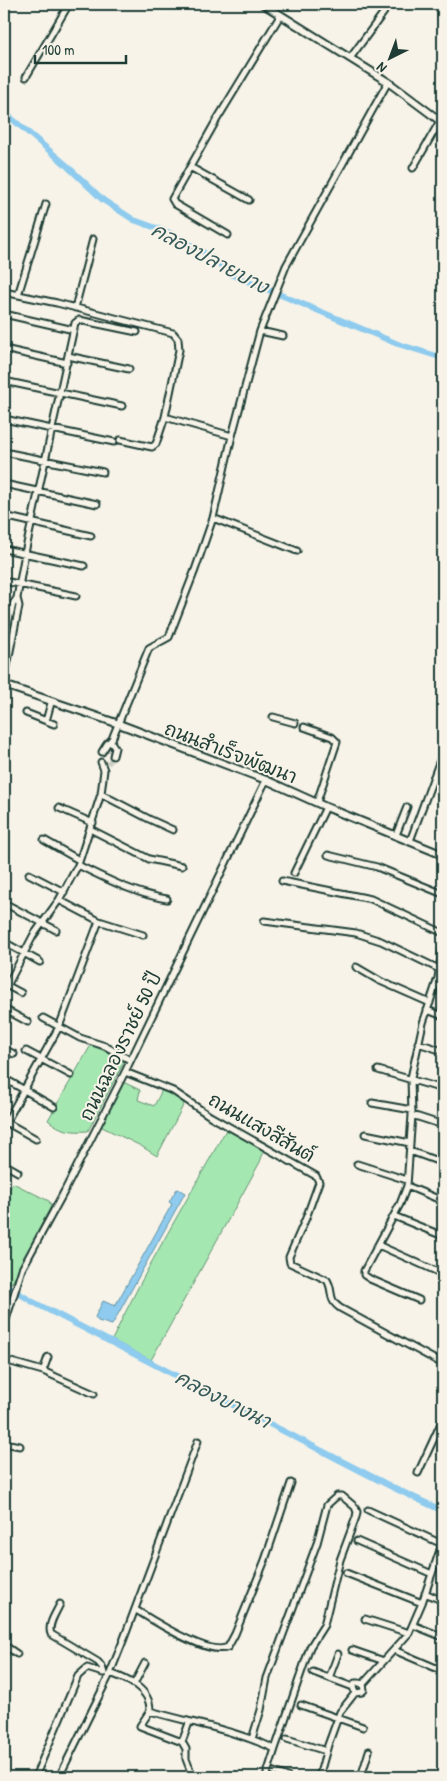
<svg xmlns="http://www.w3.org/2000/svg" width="447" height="1781" viewBox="0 0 447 1781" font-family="'Patrick Hand','Playpen Sans Thai',sans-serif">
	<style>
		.green { fill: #a5e7b1; stroke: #629272 }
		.water { fill: #8ecbee; stroke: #6292a4 }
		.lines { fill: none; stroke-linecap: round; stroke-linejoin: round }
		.canal { stroke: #8ecbee; stroke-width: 6 }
		.minor-tunnel { stroke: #cccfc4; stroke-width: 5; stroke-dasharray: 5 2.5; stroke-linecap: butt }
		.minor-casing { stroke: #1f3d34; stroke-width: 9 }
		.tertiary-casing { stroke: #1f3d34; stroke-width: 10 }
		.minor { stroke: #f7f3e8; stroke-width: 5 }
		.tertiary { stroke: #f7f3e8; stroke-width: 6 }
		.labels { text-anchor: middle; stroke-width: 4; stroke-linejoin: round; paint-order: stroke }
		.street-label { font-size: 19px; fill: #1f3d34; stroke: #f7f3e8 }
		.water-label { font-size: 20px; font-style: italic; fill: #355959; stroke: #f7f3e8 }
	</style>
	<rect width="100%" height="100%" fill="#f7f3e8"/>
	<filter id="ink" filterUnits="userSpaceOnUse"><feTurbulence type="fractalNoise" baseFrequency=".02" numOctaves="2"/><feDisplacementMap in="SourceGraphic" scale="10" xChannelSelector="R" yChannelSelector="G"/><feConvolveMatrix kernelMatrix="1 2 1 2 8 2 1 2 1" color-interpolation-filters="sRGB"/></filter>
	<g filter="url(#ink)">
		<path class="green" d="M91 1045 125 1060 88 1131C71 1132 61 1131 48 1120Z
			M123 1082 140 1090 138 1100 154 1106 162 1090 176 1095 184 1104 157 1156 141 1146 100 1126Z
			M227 1128 264 1151 260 1162 151 1360 112 1340C146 1267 188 1199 227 1128Z
			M13 1183 49 1201 51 1206 12 1283 4 1281V1199Z"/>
		<path class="water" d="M178 1189 185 1193 112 1325 98 1321 95 1317 103 1301 115 1306 172 1204 169 1202 176 1190Z"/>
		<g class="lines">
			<path class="canal" d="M4 112 64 163 103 200 134 220 170 233 213 258 228 273 398 344 443 358
				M4 1284 33 1302 394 1488 443 1511"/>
			<path class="minor-tunnel" d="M108 764 113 756"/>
			<defs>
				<path id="minor" d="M351 57 384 12
					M26 77 69 4
					M190 167 249 200
					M413 168 440 121
					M228 235 175 204 172 199 216 121 280 16
					M4 292 57 303 173 333 178 339 179 350 165 417 232 436
					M18 295 46 204
					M75 308 93 239
					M4 314 74 330
					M260 331 283 336
					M4 349 67 363
					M68 356 129 369
					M4 381 122 406
					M4 419 114 442
					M120 440 152 447 156 444 165 417
					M4 452 103 472
					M4 484 97 504
					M4 516 91 536
					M213 518 297 551
					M4 549 84 566
					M4 581 76 596
					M4 640 13 604 17 598
					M4 681 19 606 17 598 25 553 75 323 79 320 137 332
					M26 713 54 724
					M273 717 295 723
					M46 721 51 703
					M304 727 332 737 337 742 317 802
					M111 742 115 748 113 756
					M102 752 107 744 112 739 149 648 169 637 195 570 213 518 232 436 260 331 286 266 388 82
					M433 778 443 781
					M101 794 149 819 173 830
					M59 808 93 823
					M90 829 149 859 182 866
					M396 835 407 807
					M44 840 79 860
					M410 841 443 752
					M328 855 377 867 443 894
					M78 865C107 879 135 894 167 899
					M294 873 326 807
					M29 874 64 892
					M282 881 371 899 443 933
					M59 900 99 921 143 935
					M4 903 56 930
					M264 921 356 933 381 941 439 969
					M4 942 40 962
					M356 967 380 981 430 1003
					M4 984 21 993
					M7 986 33 936 59 900 78 865 101 794 104 770 101 762
					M4 1009 28 1022
					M427 1010 443 1016
					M43 1018 80 1038 105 1046 130 1060
					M418 1043 443 1051
					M4 1049 14 1054
					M26 1051 71 1075
					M378 1070 443 1089
					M125 1072 173 1091 210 1116 316 1176 319 1182 306 1218 289 1257 290 1263 327 1280C334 1291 327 1299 340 1308L443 1364
					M7 1080 54 1107
					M372 1103 412 1110
					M412 1115 443 1125
					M4 1121 36 1139
					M4 1126 59 1027 99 921
					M365 1134 410 1143
					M410 1151 443 1163
					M4 1164 18 1172
					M357 1164 407 1180
					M407 1186 443 1201
					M394 1216 443 1236
					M378 1245 438 1272
					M419 1300 370 1279 364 1275V1271L400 1204 407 1186 412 1115 411 1078 423 1023 438 978 443 945
					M4 1326 22 1269 64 1192 125 1072 266 780
					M4 1360 43 1371 94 1394
					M43 1371 48 1357
					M4 1443 20 1446
					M418 1473 443 1419
					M357 1541 432 1574
					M435 1564 443 1567
					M346 1573 422 1603
					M425 1593 443 1601
					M60 1604C56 1613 47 1625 51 1634L98 1662 102 1667 104 1673
					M136 1610C152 1620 210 1657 228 1647L235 1634 265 1560 291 1483
					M365 1619 409 1633
					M413 1625 443 1637
					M4 1645 17 1654
					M352 1650 384 1661
					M394 1650 443 1671
					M313 1672 353 1687
					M110 1673C127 1679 151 1689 150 1711
					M329 1678 338 1654
					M134 1684 145 1663
					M363 1684 409 1633 422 1603 442 1544 368 1510
					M301 1705 363 1727
					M252 1739 261 1710 267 1678 317 1543 327 1505 337 1496H342L355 1507 357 1512 356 1517 340 1560 324 1625 310 1647 275 1749
					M287 1739 326 1751
					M182 1742 189 1723
					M274 1772 288 1777
					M35 1777 78 1676 87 1668 103 1673
					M59 1777 109 1676 123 1641 198 1441
					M191 1777V1772L186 1759V1749L182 1742 140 1726 150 1711C191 1723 235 1730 275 1749L266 1777
					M319 1777 328 1745 340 1712 355 1693 362 1692 364 1690 363 1684 359 1683H355L353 1687 355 1693
					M361 1777 369 1751"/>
				<path id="tertiary" d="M263 4 388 82 443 123
					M4 685 119 724 266 780 326 807 443 855"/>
			</defs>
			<use href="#minor" class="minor-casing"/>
			<use href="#tertiary" class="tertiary-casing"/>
			<use href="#minor" class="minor"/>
			<use href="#tertiary" class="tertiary"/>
		</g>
	</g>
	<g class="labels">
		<g class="street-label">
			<text transform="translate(231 752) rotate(21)" y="7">ถนนสำเร็จพัฒนา</text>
			<text transform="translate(120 1046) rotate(-64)" y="7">ถนนฉลองราชย์ 50 ปี</text>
			<text transform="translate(262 1127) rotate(30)" y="7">ถนนแสงสีสันต์</text>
		</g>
		<g class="water-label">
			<text transform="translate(210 258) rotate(28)" y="7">คลองปลายบาง</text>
			<text transform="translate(223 1399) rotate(27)" y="7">คลองบางนา</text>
		</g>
	</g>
	<rect width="447" height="1781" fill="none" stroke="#f7f3e8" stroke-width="20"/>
	<rect x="10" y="10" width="427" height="1761" fill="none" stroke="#1f3d34" stroke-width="2" filter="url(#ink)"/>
	<g transform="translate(390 58) rotate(222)" stroke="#f7f3e8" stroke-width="4" paint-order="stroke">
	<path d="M0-4L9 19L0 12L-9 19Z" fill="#1f3d34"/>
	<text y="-8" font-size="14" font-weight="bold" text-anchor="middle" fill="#1f3d34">N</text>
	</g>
	<path d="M35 55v8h91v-8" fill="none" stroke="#1f3d34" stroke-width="2.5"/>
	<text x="42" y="55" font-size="15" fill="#1f3d34" stroke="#f7f3e8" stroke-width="4" paint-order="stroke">100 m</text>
</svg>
